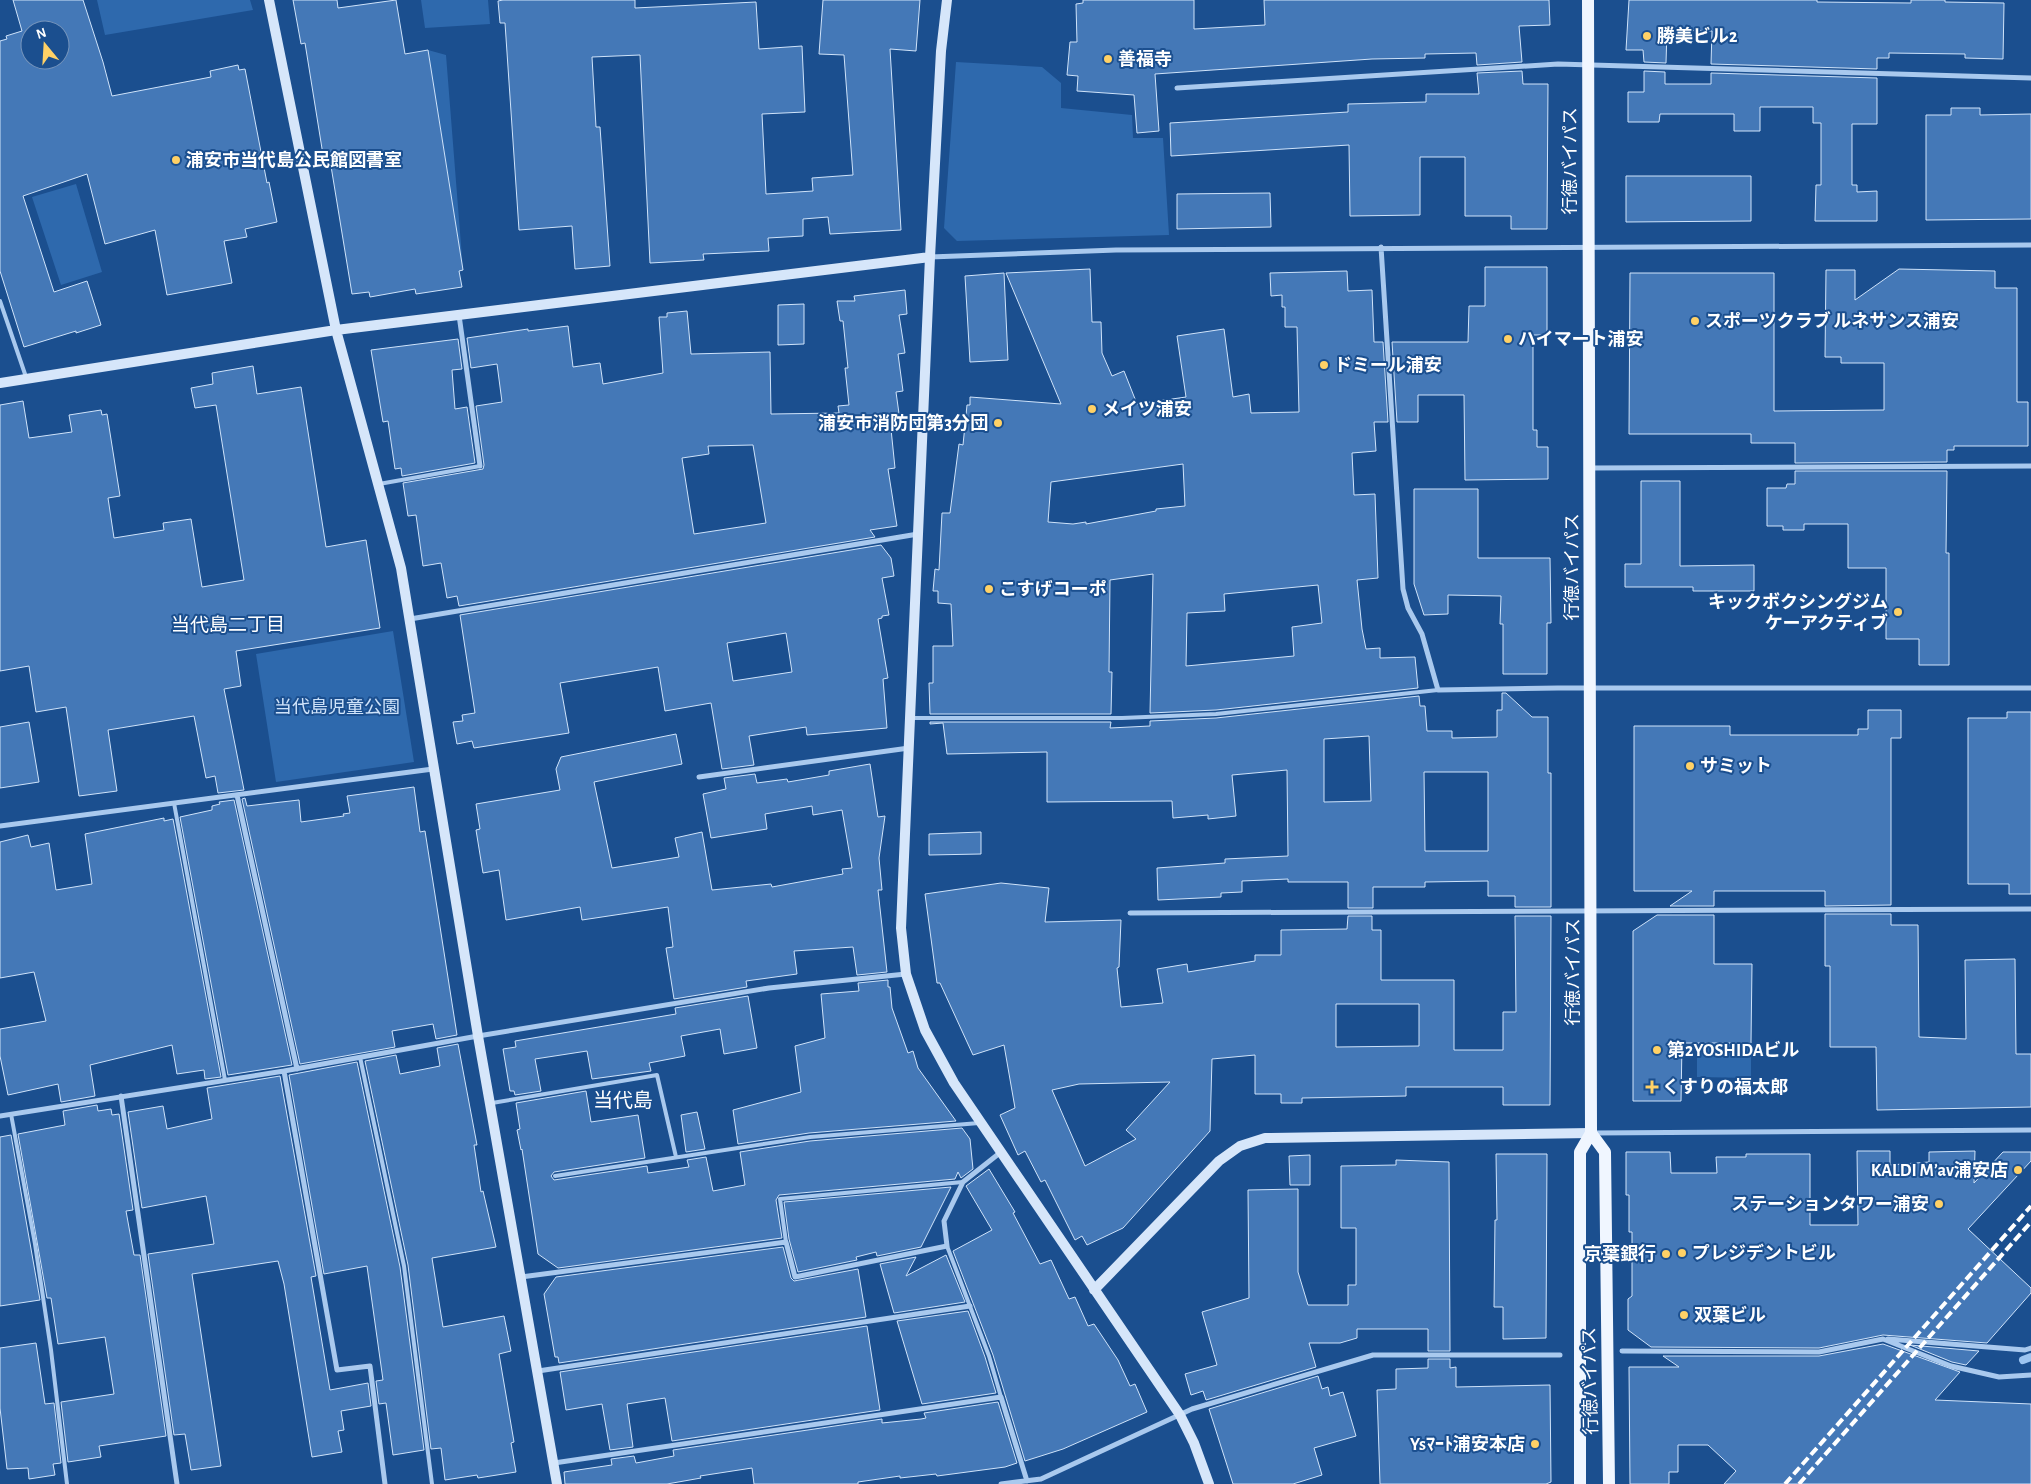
<svg xmlns="http://www.w3.org/2000/svg" width="2031" height="1484" viewBox="0 0 2031 1484" font-family="'Alegreya Sans','Noto Sans JP',sans-serif">
	<style>
		.green { fill: #2e69ad }
		.lines { fill: none; stroke-linecap: round; stroke-linejoin: round }
		.stream { stroke: #9cc4f0; stroke-width: 8 }
		.building { fill: #4478b7; stroke: #cfe3fa; fill-rule: evenodd }
		.lane { stroke: #a9c9ee; stroke-width: 4 }
		.street { stroke: #a9c9ee; stroke-width: 5 }
		.secondary { stroke: #d6e6fa; stroke-width: 10 }
		.primary { stroke: #f0f6ff; stroke-width: 12 }
		.rail { stroke: #fff; stroke-width: 4; stroke-dasharray: 9 4; stroke-linecap: butt }
		.poi-dot { fill: #ffd166; stroke: #1b4f8f; stroke-width: 2 }
		.labels { text-anchor: middle; stroke-width: 4; stroke-linejoin: round; paint-order: stroke }
		.poi-label { font-size: 18px; font-weight: bold; fill: #fff; stroke: #1b4f8f; text-anchor: start }
		.street-label { font-size: 18px; fill: #fff; stroke: #1b4f8f }
		.park-label { font-size: 18px; fill: #cfe3fa; stroke: #1b4f8f }
		.neighbourhood-label { font-size: 19px; fill: #fff; stroke: #1b4f8f }
		.quarter-label { font-size: 20px; fill: #fff; stroke: #1b4f8f }
	</style>
	<rect width="100%" height="100%" fill="#1b4f8f"/>
	<path class="green" d="M97 0H250L253 10 105 35Z
		M421 0H488L490 24 425 28Z
		M428 50 446 55 463 270Z
		M956 62 1042 67 1061 83V108L1132 115 1133 138H1163L1169 235 957 241 944 228Z
		M76 184 102 272 61 285 32 197Z
		M393 631 414 762 276 782 256 654Z
		M1697 1043H1751V1078L1697 1077Z"/>
	<g class="lines">
		<path class="stream" d="M2023 1360 2031 1357"/>
	</g>
	<path class="building" d="M13 0H83L103 62 112 96 211 77 210 71 238 65 239 70 245 69 267 183 269 182 277 222 245 229 247 237 224 241 232 283 167 295 155 230 105 244 87 174 23 196 54 292 87 281 101 325 76 333V331L24 347 0 271V41L7 39 6 36 22 31ZM30 30H60V60H30Z
		M293 0H337L338 8 396 0 405 54 428 50 463 270 459 271 462 287 416 294 415 289 370 297 369 292 352 294 330 160 324 161 305 43 301 44Z
		M503 0H635V8L756 2 759 49 802 46 805 112 762 114 766 194 813 191 812 178 853 175 844 55 819 54 823 0H920L916 51 890 49 901 230 830 234 828 217 803 219V236L768 238 769 251 703 254 704 260 650 263 640 55 592 57 596 127H600L610 266 575 269 572 226 519 230 505 23H500L498 1Z
		M1083 0H1194V29L1265 25 1264 0H1549L1550 25 1519 26 1522 62 1477 65 1476 53 1425 54V58L1372 59 1155 74 1159 131 1137 133 1134 95 1077 91 1078 76 1067 75 1070 42H1077L1076 4 1083 3Z
		M1629 0H1817V2L1911 3V0H1945V2L2004 3 2003 59 1965 58V54L1889 53V58H1877V69L1711 64 1712 31 1667 30 1666 63 1644 62 1643 50H1626Z
		M1522 71 1523 84H1548L1547 229H1511V216H1465V157H1420V215L1350 216 1349 145 1171 156 1170 123 1348 112V104L1426 102V94H1479L1477 73Z
		M1644 71 1665 72V84H1711V73L1877 78V124H1852V185H1857V192L1877 191V221H1815L1816 185H1821V123H1813V107H1760V131H1734V114H1660L1659 122H1628V92H1644Z
		M1951 108H1980V115L2031 114V219L1926 220V115H1951Z
		M1626 176H1751V221L1626 222Z
		M1270 193 1271 227 1177 229V194Z
		M1485 267H1547V335H1533V430H1537V447H1548V479L1465 480 1464 395H1418V422H1397L1392 342H1468L1469 306H1485Z
		M1090 269 1092 322H1101L1102 353 1112 376 1124 371 1137 404 1186 397 1177 336 1224 329 1233 397 1249 394 1251 413 1299 412 1297 327H1285V307H1282V295L1271 296 1270 273 1347 271 1348 291 1372 290 1374 342H1383L1388 422H1374L1376 451 1352 453 1354 495 1375 494 1378 578 1357 580 1362 629 1366 649 1380 648V658L1415 657 1418 688 1216 710 1150 713 1153 574 1110 580 1109 672H1112L1111 714H930L929 683H933V646H953L951 604 938 603V591H933L935 569 939 570 942 513H950L959 444 963 445 967 405H970V397L1061 404 1006 273ZM1183 464 1185 506 1156 509V511L1086 524V522L1073 524 1048 522 1051 482ZM1318 585 1322 623 1292 627 1294 656 1186 666 1187 613 1225 611 1224 594Z
		M1899 269 1995 271V288H2017V402H2028V446H1954V450H1947V462L1795 463V443H1751V434H1629L1630 273H1774V411L1884 410V363H1841V357H1825L1826 270H1855V300Z
		M1004 273 1008 360 970 362 965 276Z
		M905 290 907 314 899 315 905 353 898 354 903 391 896 392 901 428 891 429 895 468 888 469 897 526 870 530 875 537 459 606 457 596 447 598 441 563 423 566 416 515 408 516 403 483 483 469 484 465 476 406 502 402 497 364 471 368 467 338 528 329V331L568 326 573 367 600 363 603 384 663 373 659 317H667V313L687 311 691 354 770 352 771 414 839 413 838 406 849 405 845 368H848L843 321H840L837 301H855L854 296ZM753 445 766 523 694 534 682 458 709 454 708 446Z
		M804 304V344L778 345V305Z
		M458 339 462 369 452 370 455 409 467 407 475 463 402 476 401 468 395 469 388 421 383 422 371 350Z
		M253 366 257 394 301 387 326 547 366 540 380 628 236 651 241 686 224 689 244 790 218 793 215 776 206 778 194 716 108 730 117 791 79 796 66 707 36 712 29 666 0 671V405L23 401 29 438 72 432 69 415 101 410 102 415 107 414 120 496 108 498 114 538 164 530 163 523 191 519 202 587 244 580 216 405 195 408 191 388 213 384 212 373Z
		M1795 471H1947L1946 553H1949V665H1919V639H1886V568H1848V524H1804V530H1783V526H1767V488H1786L1787 484H1795Z
		M1641 481H1680V566L1754 565V591H1693V587H1625V564H1641Z
		M1414 489H1478V558H1550L1551 623H1547V674H1503V624H1500L1501 596 1448 595V614L1424 615 1414 584Z
		M881 545 891 558 894 576 882 578 889 615 882 616V618L878 619 888 678 883 679 887 728 807 735 806 727 749 736 754 765 722 769 711 703 665 711 658 667 560 683 569 733 474 748 472 741 457 744 453 722 463 721 462 715 475 713 460 615ZM786 633 792 672 733 681 727 643Z
		M1502 693H1506L1532 717H1548V773H1551V907H1515V896H1488V881L1425 882V887H1373V908H1348V882H1288V879L1242 881V892L1221 893V897L1158 900 1157 868 1225 863V859L1288 856 1287 770 1232 775 1236 816 1208 819V815L1173 818 1172 801 1047 802V752L947 754 943 723 930 724V722H1111L1110 728 1150 726V721L1216 718 1419 696 1420 706H1425L1427 731H1452V738L1497 737V710H1502ZM1369 736 1371 801 1324 802V739ZM1424 772H1488V851H1425Z
		M1868 710H1901V738H1891V905L1825 906V891H1714V906H1670L1692 891H1634V726H1730V735H1858V729H1868Z
		M2007 712H2031V894H2009V884H1968V718H2007Z
		M29 722 39 782 0 788V727Z
		M676 734 682 764 594 782 612 868 679 857 675 838 702 832 712 890 771 884 772 887 843 874 842 869 852 868 842 810 813 815 812 806 765 814 767 829 711 838 703 794 726 789 724 778 755 774 757 783 787 779 788 782 829 775V771L870 764 878 817 885 816 879 858 882 890H878L887 972 857 975 853 947 794 951 797 974 746 981 747 987 674 999 666 948 673 947 668 907 582 920 580 907 506 920 499 870 483 873 476 830 480 829 476 804 560 790 556 769 561 757Z
		M414 787 420 832 425 831 457 1035 436 1039 433 1024 392 1031 395 1047 300 1064 242 799 245 798 247 806 299 800 301 822 344 816 343 814 350 813 347 796Z
		M234 800 292 1065 228 1075 180 817 212 810V806L220 804 219 802Z
		M164 818V821L173 819 221 1077 205 1079 204 1070 177 1074 172 1045 90 1065 95 1096 61 1102 58 1084 8 1095 0 1056V1029L46 1021 34 972 0 978V842L28 835 31 847 49 843 56 890 92 884 85 834Z
		M981 832V854L929 855V834Z
		M1001 883 1049 888 1045 922 1121 920 1119 967 1117 968 1121 1007 1163 1003 1157 969 1187 964 1188 972 1255 961V955H1281V930L1347 929 1348 916H1372V930H1381V980H1454V1050H1503V1012H1516L1515 916H1551L1550 1105H1503V1087H1406V1096L1302 1098V1103H1281V1094H1255V1055L1212 1059 1210 1131 1123 1228 1087 1245 1082 1236 1075 1240 1045 1180 1041 1182 1025 1151 1018 1155 1000 1115 1015 1108 1004 1045 973 1055 940 983H937L925 894ZM1336 1004H1419V1046L1336 1047ZM1170 1082 1126 1130 1136 1139 1085 1166 1052 1090 1079 1084Z
		M1825 914H1891V925H1918L1919 1037 1966 1039 1965 960 2015 959 2016 1054H2031V1107L1877 1110 1876 1047H1830V966H1825Z
		M1657 915H1714V964H1752L1751 1043H1682L1681 1101H1633V931Z
		M888 980V987H890L892 1008 908 1053 913 1051 918 1068 956 1121 809 1133 738 1144 733 1110 801 1092 795 1046 825 1038 821 994 859 991 858 983Z
		M748 996 757 1048 724 1054 720 1029 681 1036 685 1056 649 1063 651 1071 592 1079 587 1051 535 1059 541 1091 515 1095 514 1091H510L503 1049 516 1047 515 1041 676 1014 675 1008Z
		M458 1044 477 1145H474L481 1192 483 1191 496 1247 432 1258 443 1327 504 1316 511 1351 499 1354 514 1442 511 1443 516 1472 478 1478 477 1475 445 1480 441 1448 431 1449 408 1265 365 1061 396 1055 400 1074 440 1066 437 1048Z
		M357 1062 400 1267 424 1450 393 1455 386 1403 379 1404 376 1381 383 1380 367 1266 324 1274 289 1075Z
		M280 1076 316 1276 311 1277 330 1390 368 1383 371 1406 341 1411 344 1430 338 1431 342 1452 312 1457 284 1284 278 1261 192 1274 221 1466 191 1470 185 1434 174 1435 148 1254 214 1244 206 1196 142 1208 128 1112 163 1106 167 1129 212 1119 207 1088Z
		M586 1091 591 1122 638 1115 645 1158 554 1172 551 1176 554 1180 647 1166 648 1173 689 1167 687 1160 706 1157 713 1191 745 1185 740 1152 810 1141 962 1128 970 1139 973 1169 961 1178 958 1172 955 1179 779 1195 776 1200 782 1238 558 1268 538 1254 522 1149 521 1150 517 1130 520 1129 516 1103Z
		M97 1105 98 1111 111 1109 112 1115 119 1114 133 1210 126 1211 134 1255H140L166 1436 99 1446 101 1457 68 1462 61 1402 114 1394 105 1337 58 1344 51 1298H47L18 1134 65 1125 63 1111Z
		M697 1112 705 1149 686 1152 681 1115Z
		M11 1135 40 1300 0 1306V1137Z
		M1857 1151H1890V1165L1929 1162V1152L1975 1151 1974 1183 2003 1152H2031V1161L1968 1229 2031 1288V1293L1987 1343 1883 1335 1819 1348 1651 1347 1628 1330V1299L1632 1296V1232H1629V1195H1626V1152H1670L1671 1173H1717L1716 1157H1746V1154H1810V1225H1858Z
		M1496 1154H1547L1546 1338 1503 1339V1307H1494L1495 1220H1497Z
		M1310 1155V1185H1290L1289 1156Z
		M1396 1160 1449 1162 1450 1351H1428V1329H1357V1338L1340 1343H1309L1316 1367 1206 1400 1203 1391 1191 1395 1185 1374 1217 1365 1202 1312 1249 1298 1248 1190 1298 1189V1272L1308 1305H1348V1285H1356V1228H1341V1166L1396 1165Z
		M989 1169 1015 1212 1013 1213 1040 1264 1051 1260 1069 1299 1075 1297 1088 1326 1094 1324 1118 1360 1130 1386 1135 1384 1147 1412 1063 1449 1025 1461 993 1355 953 1251 992 1230 966 1186Z
		M951 1187 921 1247 877 1256 876 1252 856 1257 857 1260 798 1272 789 1239 784 1202Z
		M783 1247 791 1278 794 1281 858 1269 866 1317 559 1363 558 1357H555L544 1294 556 1277Z
		M946 1255 965 1302 894 1313 880 1264 916 1257 906 1276Z
		M968 1311 985 1357 996 1393 922 1404 897 1321Z
		M867 1326 880 1410 672 1441 665 1398 627 1404 633 1447 610 1450 602 1404 566 1410 560 1372Z
		M36 1343 45 1404 54 1403 61 1463 53 1464 55 1475 29 1479 28 1468 7 1469 0 1408V1348Z
		M1883 1344 1960 1372 1935 1400 2031 1404V1484H1724L1736 1471 1708 1445H1678V1472H1669V1484H1630L1629 1367H1679L1663 1356H1819Z
		M1910 1345 1979 1351 1966 1365 1952 1362Z
		M1428 1359H1450V1368L1456 1367V1387L1550 1385 1551 1482 1546 1484H1380L1377 1390 1396 1389V1369L1428 1368Z
		M1318 1376 1322 1389 1328 1387 1330 1396 1343 1392 1356 1436 1314 1448 1322 1475 1293 1484H1233L1209 1409Z
		M998 1402 1017 1463 1005 1467 937 1476 936 1474 900 1478V1476L858 1482V1484H754L752 1468 700 1476 701 1478 667 1484H565L564 1472 612 1465 611 1459 634 1456 636 1463 674 1456 673 1450 882 1419V1423L921 1419 926 1418 924 1413Z"/>
	<g class="lines">
		<path class="lane" d="M0 301 26 377
			M379 484 480 466
			M911 718H1122L1216 714 1438 690
			M174 803 225 1080
			M360 1057 404 1266 432 1484
			M492 1103 657 1075 676 1157
			M11 1114 35 1244 51 1350 67 1484
			M555 1176 810 1137 979 1123
			M786 1242 780 1199 963 1182
			M947 1246 989 1356 1001 1397"/>
		<path class="street" d="M1177 88 1558 64 2031 78
			M1381 247 1403 589 1408 608 1422 634 1438 690 1558 688H2031
			M930 257 1116 250 2031 245
			M459 315 480 466
			M1589 468 2031 466
			M410 619 918 534
			M699 777 909 748
			M237 795 297 1069
			M0 826 433 769
			M1130 913 2031 909
			M284 1071 337 1370 370 1366 385 1484
			M121 1096 177 1484
			M0 1116 284 1071 478 1036 769 988 906 974
			M1594 1133 2031 1130
			M521 1277 786 1242 795 1277 947 1246 944 1221 963 1182 1001 1152
			M1888 1339 2025 1350 2031 1348
			M1622 1351 1819 1352 1883 1339 1951 1366 1999 1377 2031 1375
			M538 1371 970 1306
			M554 1463 1001 1397 1027 1481
			M1001 1484 1041 1479 1192 1409 1373 1355H1560"/>
		<path class="secondary" d="M269 0 336 330 401 568 478 1036 557 1484
			M947 0 941 51 930 257 903 880 901 928 906 974 925 1030 954 1083 1180 1415 1194 1443 1209 1484
			M0 383 336 330 930 257
			M1094 1290 1219 1161 1240 1146 1265 1138 1591 1133"/>
		<path class="primary" d="M1591 1133 1605 1152 1609 1484
			M1580 1484V1152L1591 1133 1588 0"/>
		<path class="rail" d="M1785 1484 2031 1206
			M1799 1484 2031 1222"/>
	</g>
	<g class="poi-dot">
		<circle cx="1647" cy="36" r="5"/>
		<circle cx="1108" cy="59" r="5"/>
		<circle cx="176" cy="160" r="5"/>
		<circle cx="1695" cy="321" r="5"/>
		<circle cx="1508" cy="339" r="5"/>
		<circle cx="1324" cy="365" r="5"/>
		<circle cx="1092" cy="409" r="5"/>
		<circle cx="998" cy="423" r="5"/>
		<circle cx="989" cy="589" r="5"/>
		<circle cx="1898" cy="612" r="5"/>
		<circle cx="1690" cy="766" r="5"/>
		<circle cx="1657" cy="1050" r="5"/>
		<path d="M1649.5 1079.5h5v5h5v5h-5v5h-5v-5h-5v-5h5z"/>
		<circle cx="2018" cy="1170" r="5"/>
		<circle cx="1939" cy="1204" r="5"/>
		<circle cx="1682" cy="1253" r="5"/>
		<circle cx="1666" cy="1254" r="5"/>
		<circle cx="1684" cy="1315" r="5"/>
		<circle cx="1535" cy="1444" r="5"/>
	</g>
	<g class="labels">
		<g class="poi-label">
			<text x="1657" y="42">勝美ビル2</text>
			<text x="1118" y="65">善福寺</text>
			<text x="186" y="166">浦安市当代島公民館図書室</text>
			<text x="1705" y="327">スポーツクラブ ルネサンス浦安</text>
			<text x="1518" y="345">ハイマート浦安</text>
			<text x="1334" y="371">ドミール浦安</text>
			<text x="1102" y="415">メイツ浦安</text>
			<text x="988" y="429" text-anchor="end">浦安市消防団第3分団</text>
			<text x="999" y="595">こすげコーポ</text>
			<text x="1888" y="608" text-anchor="end">キックボクシングジム<tspan x="1888" dy="21">ケーアクティブ</tspan></text>
			<text x="1700" y="772">サミット</text>
			<text x="1667" y="1056">第2YOSHIDAビル</text>
			<text x="1662" y="1093">くすりの福太郎</text>
			<text x="2008" y="1176" text-anchor="end">KALDI M’av浦安店</text>
			<text x="1929" y="1210" text-anchor="end">ステーションタワー浦安</text>
			<text x="1692" y="1259">プレジデントビル</text>
			<text x="1656" y="1260" text-anchor="end">京葉銀行</text>
			<text x="1694" y="1321">双葉ビル</text>
			<text x="1525" y="1450" text-anchor="end">Ysﾏｰﾄ浦安本店</text>
		</g>
		<g class="street-label">
			<text transform="translate(1570 161) rotate(-90)" y="6">行徳バイパス</text>
			<text transform="translate(1572 567) rotate(-90)" y="6">行徳バイパス</text>
			<text transform="translate(1573 972) rotate(-90)" y="6">行徳バイパス</text>
			<text transform="translate(1590 1381) rotate(-91)" y="6">行徳バイパス</text>
		</g>
		<g class="park-label">
			<text x="337" y="713">当代島児童公園</text>
		</g>
		<g class="neighbourhood-label">
			<text x="228" y="631">当代島二丁目</text>
		</g>
		<g class="quarter-label">
			<text x="623" y="1107">当代島</text>
		</g>
	</g>
	<g transform="translate(45 45) rotate(342)"><circle r="24" fill="#1b4f8f" stroke="#7695bc"/>
	<path d="M0-4L9 19L0 12L-9 19Z" fill="#ffd166"/>
	<text y="-8" font-size="14" font-weight="bold" text-anchor="middle" fill="#ffffff">N</text>
	</g>
</svg>
